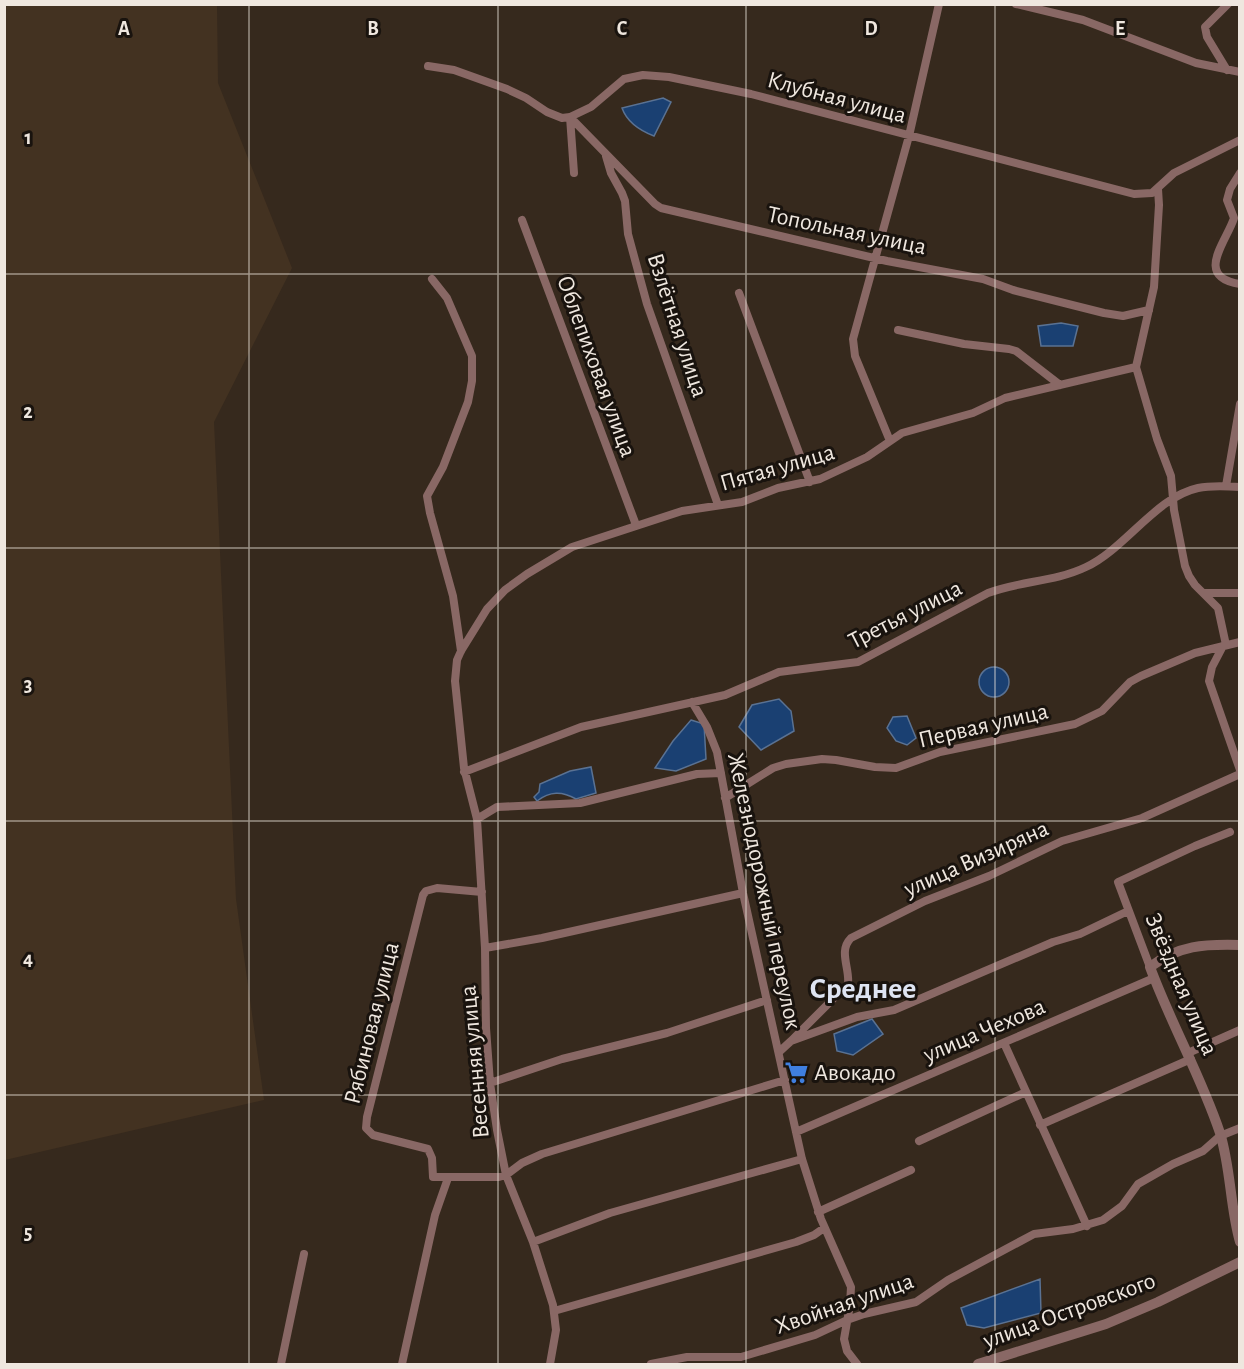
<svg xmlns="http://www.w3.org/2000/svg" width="1244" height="1369" viewBox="0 0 1244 1369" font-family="'Alegreya Sans',sans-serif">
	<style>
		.built { fill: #433221 }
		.water { fill: #1a4072; stroke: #5a7293; stroke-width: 1.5 }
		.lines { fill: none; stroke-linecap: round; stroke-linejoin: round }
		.minor { stroke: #896865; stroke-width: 8 }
		.tertiary { stroke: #896865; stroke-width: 10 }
		.grid { fill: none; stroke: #efe7df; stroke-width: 1.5; stroke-opacity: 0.55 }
		.labels { text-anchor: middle; stroke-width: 6; stroke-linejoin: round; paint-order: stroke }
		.street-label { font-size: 24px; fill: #efe7df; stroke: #19130e }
		.poi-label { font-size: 24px; fill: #efe7df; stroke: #19130e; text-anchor: start }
		.district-label { font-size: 30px; font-weight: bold; fill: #dee4f2; stroke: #19130e }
		.grid-label { font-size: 20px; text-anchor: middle; font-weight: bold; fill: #efe7df; stroke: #19130e; stroke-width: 6; stroke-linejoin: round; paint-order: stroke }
	</style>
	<rect width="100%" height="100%" fill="#36291d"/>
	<path class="built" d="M4 5H217L218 83 292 268 214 422 236 899 264 1100 5 1160Z"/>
	<path class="water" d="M663 98 671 102 654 136C641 131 627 122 622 108Z
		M1061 323 1078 326 1073 346H1041L1038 326Z
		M979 682a15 15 0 1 1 30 0a15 15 0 1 1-30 0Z
		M779 699 791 711 794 731 761 750 739 727 752 705Z
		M907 716 916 738 907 745 896 741 887 728 893 717Z
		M691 720 704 724 706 759 676 771 655 768 673 741Z
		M591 767 596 793 576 799C562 791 550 791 537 801L534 797 539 792 540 784 570 771Z
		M872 1019 883 1034 853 1055 837 1051 834 1034Z
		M1040 1279 1041 1313 984 1328 967 1325 961 1308Z"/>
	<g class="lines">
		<path class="minor" d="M1016 4 1083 20 1196 63 1240 72
			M428 66 454 70 507 89 526 98 547 112 562 118 570 117 591 107 624 79 643 75 669 77 751 94 1134 194 1152 193 1174 173 1240 140
			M1227 70 1207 37 1205 27 1228 4
			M570 117 655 204 661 208 887 261 983 279 1013 290 1104 313 1123 316 1149 310
			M570 117 574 173
			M606 156 611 173 622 193 625 201 628 234 647 304 718 505
			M1240 173 1230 189 1227 200 1234 218C1227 241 1193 277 1240 284
			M1158 189 1159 205 1154 287 1136 367 1157 439 1171 476 1174 510 1185 566 1189 576 1195 585 1218 608 1226 645
			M522 220 636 525
			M432 279 447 298 472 356V381L468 402 443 467 427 496 430 513 453 596 461 651
			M739 293 810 482
			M898 330 964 344 1009 349 1016 351 1060 385
			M890 441 855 356 853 339 909 136 939 4
			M1226 486 1240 404
			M1204 593H1240
			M1223 646 1212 667 1209 681 1240 770
			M692 702 707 727 717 752 743 893 802 1159 821 1219 851 1287 850 1305 844 1339 847 1351 857 1364
			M464 772 581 727 725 695 779 672 858 662 988 593C1019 581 1055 582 1086 567 1125 549 1156 497 1198 488 1212 485 1226 486 1240 487
			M725 798 773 768 786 764 822 759 836 760 875 767 896 768 940 752 1075 724 1102 711 1130 682 1141 676 1195 653 1240 642
			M477 819 497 807 580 803 697 774 721 773
			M482 892 437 888 426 891 423 895 367 1117 366 1128 373 1135 428 1149 432 1158 433 1177H499L506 1175 522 1163 542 1154 785 1080
			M485 948 542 938 743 893
			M1150 967 1118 882 1195 846 1230 832
			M791 1041 848 984C850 968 838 951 851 938L925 901 989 876 1062 841 1142 818 1240 774
			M1004 1043 1087 1226
			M779 1052 791 1041 857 1017 894 1010 1053 942 1080 934 1128 911
			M1188 1053 1240 1030
			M490 1083 562 1059 667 1033 767 1000
			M1040 1125 1191 1059
			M796 1132 1154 978
			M919 1141 1026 1092
			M818 1212 911 1170
			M533 1242 610 1213 802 1159
			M554 1311 796 1242 814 1235 824 1228
			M281 1364 304 1254
			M402 1364 435 1215 448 1178
			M550 1364 556 1330 553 1305 533 1242 506 1175 497 1130 490 1083 486 1028 485 948 477 819 464 768 455 681 457 660 461 651 487 609 505 590 527 574 572 547 682 511 742 502 778 488 820 479 867 457 902 433 973 413 1005 398 1136 367
			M651 1364 687 1357H741L815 1335 847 1320 864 1314 916 1302 948 1280 1034 1234 1073 1229 1103 1220 1122 1206 1138 1184 1173 1164 1203 1151 1220 1136 1240 1128"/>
		<path class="tertiary" d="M1240 945C1204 944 1179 945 1150 967 1171 1024 1201 1076 1220 1133 1231 1169 1230 1207 1240 1242
			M978 1364 1106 1324 1158 1302 1240 1262"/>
	</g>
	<path class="grid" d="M249 4V1364M498 4V1364M746 4V1364M995 4V1364M4 274H1240M4 548H1240M4 821H1240M4 1095H1240"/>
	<defs>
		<symbol id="supermarket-bare" viewBox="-9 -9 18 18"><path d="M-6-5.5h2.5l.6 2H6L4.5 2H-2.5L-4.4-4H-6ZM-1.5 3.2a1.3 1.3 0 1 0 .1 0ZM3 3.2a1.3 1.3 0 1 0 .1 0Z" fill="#3f7fe0" stroke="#19130e" stroke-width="2.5" paint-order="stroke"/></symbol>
	</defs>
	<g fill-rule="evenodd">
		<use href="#supermarket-bare" x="780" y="1056" width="33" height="33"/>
	</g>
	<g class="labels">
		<g class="street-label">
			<text transform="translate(837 97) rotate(15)" y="8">Клубная улица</text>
			<text transform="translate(847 230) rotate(12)" y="8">Топольная улица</text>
			<text transform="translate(678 325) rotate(72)" y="8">Взлётная улица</text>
			<text transform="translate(597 366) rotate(70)" y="8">Облепиховая улица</text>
			<text transform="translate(777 467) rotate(-16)" y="8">Пятая улица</text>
			<text transform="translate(905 614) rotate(-27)" y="8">Третья улица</text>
			<text transform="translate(983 725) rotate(-13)" y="8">Первая улица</text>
			<text transform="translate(976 858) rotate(-24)" y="8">улица Визиряна</text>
			<text transform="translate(765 891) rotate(78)" y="8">Железнодорожный переулок</text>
			<text transform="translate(1182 984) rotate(67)" y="8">Звёздная улица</text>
			<text transform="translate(371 1023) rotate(-76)" y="8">Рябиновая улица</text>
			<text transform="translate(984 1030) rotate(-23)" y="8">улица Чехова</text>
			<text transform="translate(474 1062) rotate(-95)" y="8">Весенняя улица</text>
			<text transform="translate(844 1303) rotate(-19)" y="8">Хвойная улица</text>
			<text transform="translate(1069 1310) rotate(-20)" y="8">улица Островского</text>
		</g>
		<g class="poi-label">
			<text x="814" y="1080">Авокадо</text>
		</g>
		<g class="district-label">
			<text x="863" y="998">Среднее</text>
		</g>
	</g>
	<g class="grid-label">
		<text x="124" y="35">A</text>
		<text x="373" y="35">B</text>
		<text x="622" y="35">C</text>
		<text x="871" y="35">D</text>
		<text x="1120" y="35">E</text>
		<text x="28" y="144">1</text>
		<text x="28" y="418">2</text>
		<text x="28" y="691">3</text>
		<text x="28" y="965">4</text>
		<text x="28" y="1239">5</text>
	</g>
	<rect width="1244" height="1369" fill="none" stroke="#efe7df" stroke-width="12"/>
</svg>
